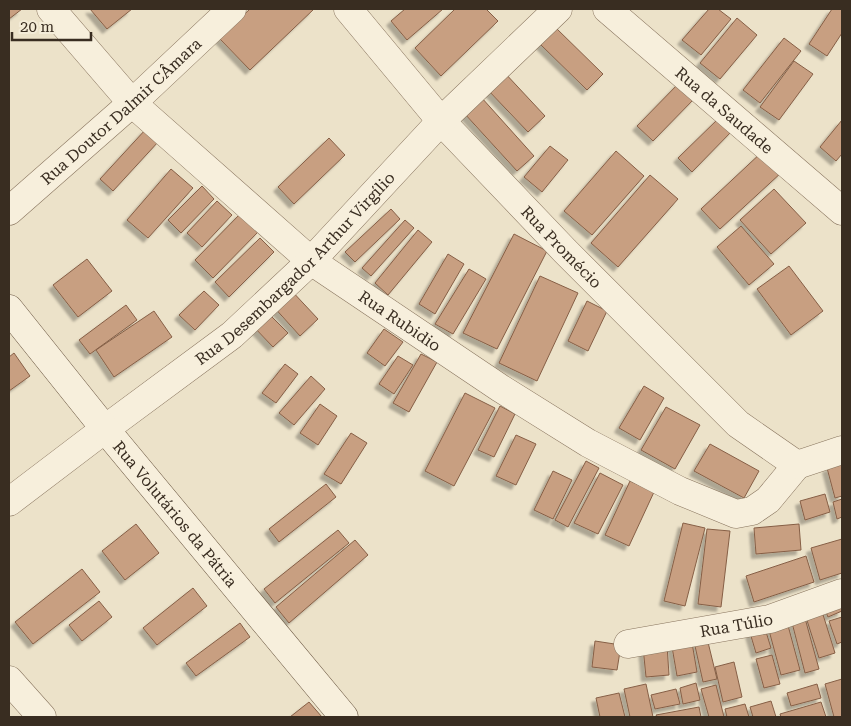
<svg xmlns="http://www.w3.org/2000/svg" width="851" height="726" viewBox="0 0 851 726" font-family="'Roboto Serif',serif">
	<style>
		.building { fill: #c89f81; stroke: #865f46; filter: url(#shadow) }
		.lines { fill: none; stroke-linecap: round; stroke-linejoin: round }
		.street-casing { stroke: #88745e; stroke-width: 29 }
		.secondary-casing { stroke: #6a5641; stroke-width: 29 }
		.street { stroke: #f7efdc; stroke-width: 28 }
		.secondary { stroke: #f7efdc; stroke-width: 28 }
		.labels { text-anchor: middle; stroke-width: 4.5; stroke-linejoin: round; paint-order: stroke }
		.street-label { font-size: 16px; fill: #392d21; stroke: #f4ecd8 }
	</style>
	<defs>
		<filter id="shadow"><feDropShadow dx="-4.5" dy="4.5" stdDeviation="1" flood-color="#0004"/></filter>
	</defs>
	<rect width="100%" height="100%" fill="#ece2c9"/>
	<path class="building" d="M9 9H22L9 19Z
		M90 9H132L107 29Z
		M250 9H314L250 70 219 38Z
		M405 9H443L407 40 391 21Z
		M455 9H486L498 21 441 76 415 48Z
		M709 9H718L731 19 701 55 682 40Z
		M832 9H842V33L827 56 809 44Z
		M737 18 757 35 720 79 700 63Z
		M556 28 603 74 587 90 540 44Z
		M784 38 801 51 760 103 743 90Z
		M794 61 813 74 779 120 760 107Z
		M503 71 545 116 528 132 486 88Z
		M680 82 695 98 653 141 637 126Z
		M481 97 534 156 517 171 464 113Z
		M720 117 733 130 692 172 678 158Z
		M842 120V154L836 161 820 147Z
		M146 129 159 141 113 191 100 179Z
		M329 138 345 155 294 204 278 187Z
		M550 146 568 160 542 192 524 177Z
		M616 151 644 176 592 235 564 211Z
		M763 151 782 172 720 229 701 209Z
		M171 169 193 188 148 238 127 220Z
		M650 175 678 199 618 267 591 243Z
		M202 186 214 199 181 233 168 220Z
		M774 189 806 223 771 254 740 220Z
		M217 201 232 215 202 247 187 233Z
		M391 209 400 219 355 262 345 252Z
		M241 213 259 231 213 278 195 260Z
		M405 220 414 228 371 276 362 268Z
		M741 226 774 264 749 285 717 247Z
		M418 230 432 242 388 295 375 283Z
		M514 234 547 251 497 349 463 333Z
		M260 238 274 252 229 297 215 282Z
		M448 254 464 264 435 314 419 304Z
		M87 259 112 291 78 317 53 285Z
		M789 266 823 311 791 335 757 289Z
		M469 269 486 279 453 334 435 324Z
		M540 276 578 293 537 381 499 363Z
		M289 288 318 319 300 336 272 305Z
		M204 291 219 305 195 330 179 315Z
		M587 301 607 311 588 351 568 341Z
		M126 305 137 320 90 354 79 340Z
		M265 310 288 333 273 347 251 324Z
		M154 311 172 337 114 377 96 350Z
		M384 329 403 342 385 366 367 353Z
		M14 353 30 376 9 391V357Z
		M421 354 437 362 409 412 393 403Z
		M398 356 413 365 394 394 379 384Z
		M285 364 298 374 276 403 262 393Z
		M311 376 325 389 294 425 279 413Z
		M644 386 664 398 640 440 619 428Z
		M465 393 495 408 454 486 425 471Z
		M320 404 337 416 318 445 300 433Z
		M500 406 515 414 494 457 478 450Z
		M666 407 700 425 675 469 641 450Z
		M351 433 367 443 341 484 324 474Z
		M516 435 536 444 516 485 496 476Z
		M710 444 759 471 744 498 694 471Z
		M586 461 599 468 568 527 555 520Z
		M842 463V496L835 498 827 468Z
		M553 471 572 480 553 519 534 510Z
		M600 473 623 485 598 534 574 523Z
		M630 481 654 492 629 546 605 535Z
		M326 484 336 497 279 542 269 529Z
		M825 494 830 512 805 520 800 501Z
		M842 499V517L837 519 833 502Z
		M683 523 705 528 685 606 664 601Z
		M136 524 159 553 125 580 102 551Z
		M799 524 801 550 756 554 754 528Z
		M707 529 730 531 721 607 698 604Z
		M338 530 349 543 275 603 264 589Z
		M842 539V573L820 580 811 548Z
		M355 540 368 555 289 623 276 607Z
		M806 556 814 582 754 602 746 576Z
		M82 569 100 592 33 644 15 622Z
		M193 588 207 606 157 645 143 628Z
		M837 596 842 611 828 617 822 603Z
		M99 601 112 617 82 641 69 625Z
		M820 605 835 653 819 658 804 611Z
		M803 611 819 669 805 673 790 615Z
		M842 617V642L837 644 829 621Z
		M786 618 800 670 781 675 767 623Z
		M763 622 771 648 756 653 748 626Z
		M240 623 250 637 196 676 186 663Z
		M706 634 717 679 703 682 693 637Z
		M691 637 697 672 677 676 671 641Z
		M595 641 621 645 617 670 592 667Z
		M667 645 669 675 646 677 643 647Z
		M772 655 780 684 764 688 756 659Z
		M734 662 742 697 723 702 715 667Z
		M842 679V717H834L825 684Z
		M696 683 700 700 683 704 680 688Z
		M646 684 653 717H630L624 689Z
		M817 684 821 698 791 706 787 693Z
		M716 685 724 717H709L701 689Z
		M676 689 680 704 655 709 651 695Z
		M619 693 625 717H600L596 698Z
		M771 701 776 717H753L750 707Z
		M309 702 322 717H290Z
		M821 702 826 717H781L780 714Z
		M745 704 749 717H727L725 709Z
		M699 707 701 717H657L656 715Z"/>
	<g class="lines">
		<defs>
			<g id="street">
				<path id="s1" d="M51 9 132 103 311 261 500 388 588 443 680 491 736 514 752 511 768 500 797 465"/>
				<path id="s2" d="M348 9 441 121 565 251 738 424 797 465"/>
				<path id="s3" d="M607 9 842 211"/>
				<path id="s4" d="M9 211 132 103 232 9"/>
				<path d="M797 465 842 450"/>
				<path id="s5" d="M9 502 105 429 232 335 311 261 441 121 558 9"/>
				<path id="s6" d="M628 644 770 619 842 593"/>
				<path d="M9 680 42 717"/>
			</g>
			<g id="secondary">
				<path id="s7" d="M9 309 105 429 344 717"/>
			</g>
		</defs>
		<use href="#street" class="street-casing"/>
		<use href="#secondary" class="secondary-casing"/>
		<use href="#street" class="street"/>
		<use href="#secondary" class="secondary"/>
	</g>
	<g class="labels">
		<g class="street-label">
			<text dy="6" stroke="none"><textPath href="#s4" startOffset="150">Rua Doutor Dalmir CÂmara</textPath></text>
			<text dy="6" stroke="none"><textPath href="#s3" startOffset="155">Rua da Saudade</textPath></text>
			<text dy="6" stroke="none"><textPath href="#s2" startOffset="320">Rua Promécio</textPath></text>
			<text dy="6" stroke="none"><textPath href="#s5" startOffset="370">Rua Desembargador Arthur Virgílio</textPath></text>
			<text dy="6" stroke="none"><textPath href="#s1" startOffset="470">Rua Rubidio</textPath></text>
			<text dy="6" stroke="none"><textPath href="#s7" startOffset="264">Rua Volutários da Pátria</textPath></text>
			<text dy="6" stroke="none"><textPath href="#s6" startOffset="110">Rua Túlio</textPath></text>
		</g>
	</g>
	<rect width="851" height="726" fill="none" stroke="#392d21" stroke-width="20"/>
	<path d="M12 32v8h79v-8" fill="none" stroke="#392d21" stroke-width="2.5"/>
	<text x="20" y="32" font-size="15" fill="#392d21" stroke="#f4ecd8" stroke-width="4" paint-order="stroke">20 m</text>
</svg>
